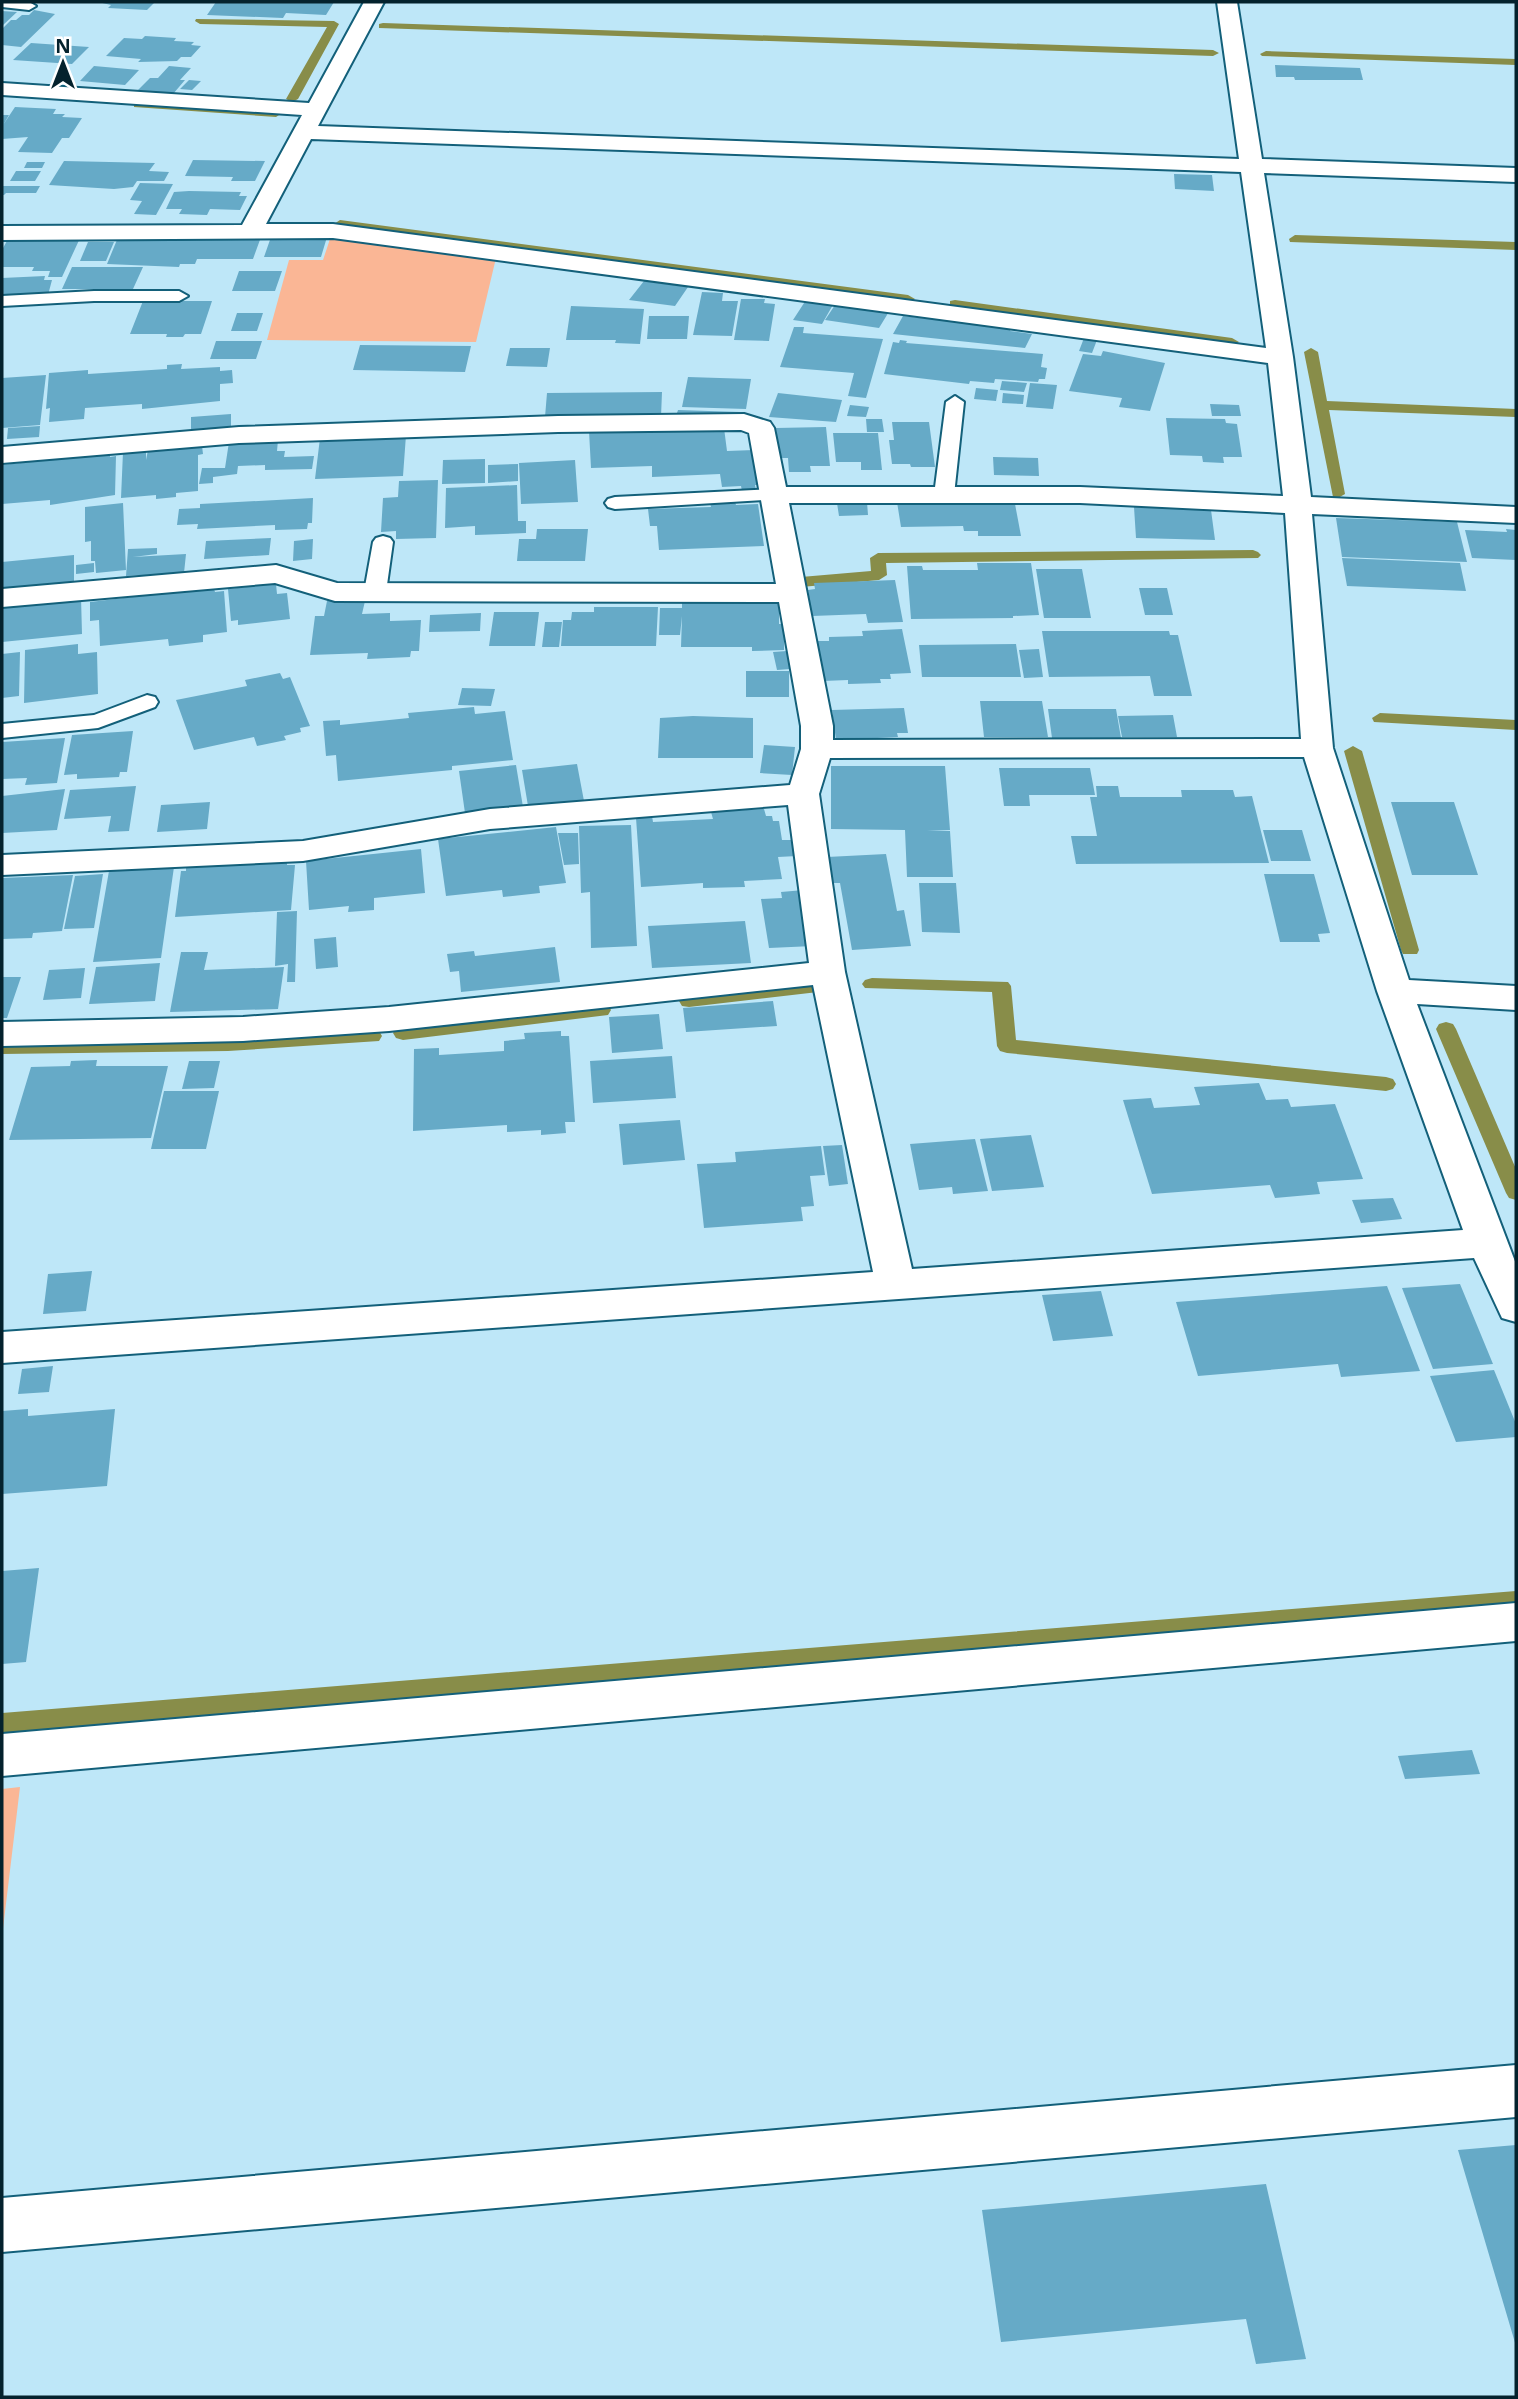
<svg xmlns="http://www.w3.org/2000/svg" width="1518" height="2399" viewBox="0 0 1518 2399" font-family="'Noto Sans',sans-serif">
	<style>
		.green { fill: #fab695 }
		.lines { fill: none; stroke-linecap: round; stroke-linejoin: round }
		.stream { fill: #888d49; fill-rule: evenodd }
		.building { fill: #66aac7 }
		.service-casing { stroke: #13607a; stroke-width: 4 }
		.minor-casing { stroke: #13607a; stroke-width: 4 }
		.service { fill: #fff; fill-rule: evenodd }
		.minor { fill: #fff; fill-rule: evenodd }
	</style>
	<rect width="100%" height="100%" fill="#bee7f8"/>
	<path class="green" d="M331 236 496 258 476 342 267 340 289 260H323Z
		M20 1787 2 1937V1789Z"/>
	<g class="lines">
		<path class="stream" d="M196 19 334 21 339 24 298 99 292 102 286 99 327 27 200 24 195 21Z
			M383 23 1213 50 1219 53 1213 56 379 28V24Z
			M1266 51 1516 59V65L1262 56 1260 54Z
			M138 102 276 109 282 113 276 117 134 107V103Z
			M340 220 908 295 915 299 908 303 336 227 334 224Z
			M1295 235 1516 242V250L1290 242 1289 239Z
			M955 300 1232 338 1239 342 1232 346 950 307V301Z
			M1311 348 1318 352 1327 401 1516 409V417L1329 410 1345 494 1338 498 1333 497 1304 352Z
			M1253 550 1258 552 1261 555 1258 558 886 563 887 575 879 580 801 587 793 582 801 577 871 571 870 558 878 553Z
			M1380 713 1516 720V730L1374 722 1372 718Z
			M1353 746 1362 751 1419 950 1417 954H1403L1401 950 1344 751Z
			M872 978 1008 982 1011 986 1016 1040 1386 1077 1393 1079 1396 1084 1393 1089 1386 1091 1007 1053 1000 1051 997 1046 992 992 865 988 862 984 865 980Z
			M811 982 818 984 821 988 818 992 689 1007 682 1006 679 1001 682 996 689 995Z
			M601 1004 608 1005 611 1010 608 1015 403 1040 396 1038 393 1033 396 1028 403 1026Z
			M1446 1022 1453 1024 1456 1029 1516 1169V1200L1509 1198 1506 1193 1436 1029 1439 1024Z
			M372 1029 379 1031 382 1036 379 1041 228 1051 2 1054V1040L228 1037Z
			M1516 1591V1611L2 1735V1713Z"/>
	</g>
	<path class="building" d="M98 2H155L147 10 108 8 111 5Z
		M216 2H334L326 15 286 13 283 18 207 15Z
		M34 10 55 14 21 47 2 45V29L11 20H16L22 15H29Z
		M2 11 17 12 2 26Z
		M145 36 176 38 174 41 194 42 191 45 201 46 191 57H181L177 61 138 62 141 59 106 56 124 38 142 39Z
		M31 43 89 47 72 64 13 60Z
		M1275 65 1360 68 1363 80H1295L1294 77H1276Z
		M94 66 139 70 125 85 80 81Z
		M169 66 191 68 180 80H185L173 94 137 91 150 78H158Z
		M189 80 201 81 192 90 180 89Z
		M15 107 56 109 53 114H65L62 117 82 118 69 138H62L52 153 18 152 28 137 2 139V115H9L3 125Z
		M193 160 265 161 255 181H231L233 177 185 176Z
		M64 161 155 163 149 171 169 172 164 181H137L133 187 114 189 49 185Z
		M27 162H45L42 168H24Z
		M16 171H41L35 181H10Z
		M1174 174 1212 175 1214 191 1175 189Z
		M140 183 173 184 156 215 134 214 142 201 130 200Z
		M2 186H40L36 193H6L4 195H2Z
		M189 191 241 192 239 196H247L240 210 210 209 207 215 179 214 182 209H166L174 192Z
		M119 235 261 237 253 259H197L195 264H180L179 267 107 264Z
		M81 236 62 277H48L50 271H32L34 267H2V250L8 239Z
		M271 237H327L321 257H264Z
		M88 242H114L106 261H80Z
		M72 267H143L133 289H62Z
		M239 271H282L275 291H232Z
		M45 276 44 280H52L48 295 2 296V278Z
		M644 281 688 287 675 306 629 300Z
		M702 292 723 293 722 301H738L732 336 693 335Z
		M741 299H765L764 303 775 304 769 341 734 340Z
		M806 300 834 303 822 324 793 320Z
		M143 301H212L201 334H185L183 337H166L167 334H130Z
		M837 302 890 310 879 328 825 320Z
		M571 306 644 309 640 344 615 343 616 340H566Z
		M237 313H263L257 331H231Z
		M649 316H689L687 339H647Z
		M903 316 1012 328 1010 331 1032 334 1025 348 893 334Z
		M794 327H804L803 333 883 339 866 398 848 396 854 373 780 367Z
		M1084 338 1097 340 1092 353 1079 351Z
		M900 340 907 341 906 343 1043 354 1041 367 1047 368 1045 379H1039L1038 382 995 379 994 383 970 381 969 384 884 374 893 342 899 343Z
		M216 341H262L256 359H210Z
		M360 345 471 346 465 372 353 370Z
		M510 348H550L547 367 506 366Z
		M1103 351 1165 363 1150 411 1119 407 1122 398 1069 391 1083 354 1101 356Z
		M182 364 181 369 220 367V371L232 370 233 383 220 384V401L142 409V404L85 408 84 419 49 422 50 408 46 409 49 373 88 370V374L167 369V365Z
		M46 375 40 425 2 428V378Z
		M688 377 751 379 746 409 682 407Z
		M1002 381 1027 383 1024 392 1000 390Z
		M1030 383 1057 385 1053 409 1026 407Z
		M976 388 998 390 996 401 974 399Z
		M662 392 661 417H545L547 393Z
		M778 393 842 400 836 422 769 417Z
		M1003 393 1024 395 1023 404 1002 403Z
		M1210 404 1239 405 1241 416H1212Z
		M850 405 869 407 866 417 847 416Z
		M678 410 740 412 739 423 676 416Z
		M231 414V430L191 433V417Z
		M1166 418 1225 419 1226 423 1237 424 1242 457H1223L1224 463 1203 462 1202 456 1170 455Z
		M866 419H882L884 432H867Z
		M892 422H929L935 467H911L910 464H892L889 440H894Z
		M40 426 39 437 7 439 8 428Z
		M826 427 830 466H810L811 472H789L788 458H778L776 428Z
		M724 428 727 451 754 450 760 485H755L756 491H742L741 486 722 487 720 474 652 477V466L591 468 589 431 626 429 627 432Z
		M833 433H878L882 470H861V462H836Z
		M406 435 403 476 315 479 320 438Z
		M278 440 277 451H285L284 457 314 456 312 469 265 470V465L238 466 237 474 213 477V483L199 484 202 468H225L229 442Z
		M202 446 203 454 198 455V491L176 493V497L156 499V495L121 498 123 452 146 450V460L148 450Z
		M110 453V457L116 456 115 495 50 505V500L2 504V465Z
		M993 457 1038 458 1039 476 994 475Z
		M485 459V483L442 484 443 460Z
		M575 460 578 502 521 504 519 463Z
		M518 464V481L488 483V465Z
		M438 480 436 538 396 539V531L381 532 383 498 398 497 399 481Z
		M517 485 518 521H526V533L475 535V526L445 528 446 488Z
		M313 498 312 523H308L307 529 275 530V525L197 529 198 524 177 525 179 509 200 508V504Z
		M1005 501 1006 504H1015L1021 536H978V531H964L963 526 901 527 897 502Z
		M735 502 736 505 758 504 764 546 659 550 657 526H650L648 509 711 507 710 503Z
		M867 502 868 515 839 516 837 503Z
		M123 503 126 570 96 573 95 561H91V541L85 542V507Z
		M1134 507 1211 510 1215 540 1136 538Z
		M1336 518 1457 522 1467 562 1342 557Z
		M537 529H588L585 561H517L519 539H536Z
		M1506 529 1516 530V560L1472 558 1465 530 1507 532Z
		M271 538 269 555 204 559 206 541Z
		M313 539 312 559 293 561 294 541Z
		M157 548V554L133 557 186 554 184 573 126 576 128 549Z
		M74 555V582L2 590V562Z
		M1342 558 1460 563 1466 591 1347 586Z
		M94 563V572L76 574V565Z
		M977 563H1031L1039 615 1013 616V618L911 619 907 566H922L923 570H978Z
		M1036 569H1082L1091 618H1044Z
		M895 580 903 622 868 623 866 614 812 616 808 590 815 589 814 583Z
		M276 584 277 594 287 593 290 619 238 625V620L231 621 228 589Z
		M1139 588H1167L1173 615H1145Z
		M169 589 170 593 214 589 215 592 224 591 227 632 203 635V642L169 646 168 639 100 646 99 620 90 621V602L132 597V592Z
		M81 597 82 634 2 642V606Z
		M327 601H365L362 614 390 613V621L421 620 419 651H411L410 657 367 659 368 653 310 655 315 616H324Z
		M682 603H779V624H784V650L752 651V647H681L682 616 680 635H659L660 608H682Z
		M594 607H658L656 646H561L563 620H571L572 612H594Z
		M494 612H539L535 646H489Z
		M481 613 480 631 429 632 430 615Z
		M545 622H562L559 647H542Z
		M902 629 911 673 890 674 891 679H880L881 683 848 684V680L823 681 817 641H829V637L863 636 862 631Z
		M1042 631H1169L1170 635H1178L1192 696H1154L1150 676 1049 677Z
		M78 644V654L97 652 98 694 24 703 25 650Z
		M1016 644 1021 677H922L919 645Z
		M1039 649 1043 677 1024 678 1019 650Z
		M787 651 790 669 777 670 773 652Z
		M20 652 19 696 2 698V654Z
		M746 671H789V697H746Z
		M280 673 283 679 290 677 310 726 300 728 301 732 284 736 286 740 257 746 254 737 194 750 176 700 247 686 245 680Z
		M462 688 495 689 491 706 458 705Z
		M980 701H1042L1048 737H984Z
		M474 707 475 714 505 711 513 760 452 766V770L338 781 336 755 326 756 323 721 340 720V725L409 718 408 713Z
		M904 708 908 733H897L898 737 836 740 832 710Z
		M1048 709H1116L1121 738H1052Z
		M1173 715 1177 737H1122L1118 716Z
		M693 716 753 718V758H658L660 718Z
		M133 731 127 772H120L119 777 77 779V774L64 775 72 735Z
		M65 738 57 783 25 785 27 778 2 779V742Z
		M764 745 795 747 792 775 760 773Z
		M577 764 584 801 528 806 522 770Z
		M516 765 523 807 465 813 459 771Z
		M831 766H945L950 830 927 831H950L953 877H907L905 830 831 829Z
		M999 768H1090L1095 795H1029L1030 806H1004Z
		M136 786 129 831 108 832 111 816 64 819 70 790Z
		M1096 786H1118L1120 797H1182L1181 790H1233L1235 797 1252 796 1269 863 1076 864 1071 836H1097L1090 797H1097Z
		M65 789 57 830 2 833V796Z
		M210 802 207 829 157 832 161 805Z
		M1391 802H1454L1478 875H1412Z
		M764 809 766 816H772L773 821H779L782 840H795L797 856 778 857 782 879 744 881 745 887 703 888V883L641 887 636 818 652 816 653 822 713 819 711 812Z
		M631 825 637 946 591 948 590 892 581 893 579 826Z
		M556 827 566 883 539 886 540 893 503 897 502 890 446 896 438 839Z
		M1263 830H1302L1311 861H1271Z
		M558 833H578L579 864 564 865Z
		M421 849 425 893 374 898V910L348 912 349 906 309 910 306 861Z
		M886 854 897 911 904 910 911 946 852 950 840 883H832L827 857Z
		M287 861V865H295L291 910 175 917 181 871H186V867Z
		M174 867 161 958 93 962 109 871Z
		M103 874 94 928 64 929 75 876Z
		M1264 874H1314L1330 933 1318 934 1320 942H1280Z
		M73 875 62 931 33 933 32 938 2 939V878Z
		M919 883H956L960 933 922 932Z
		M804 890 813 946 769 948 761 899 782 898 781 892Z
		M297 911 295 982H287L288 964 275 966 277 912Z
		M745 921 751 963 652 968 648 926Z
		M336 937 338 967 316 969 314 939Z
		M555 947 560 982 461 992 459 971 450 972 447 954 474 951 475 956Z
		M181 952H208L204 970 284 967 278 1009 170 1012Z
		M160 963 155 1001 89 1004 96 967Z
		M85 968 81 998 43 1000 49 970Z
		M2 977H21L7 1018H2Z
		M773 1001 777 1026 686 1032 683 1008Z
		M659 1014 663 1049 612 1053 609 1017Z
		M561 1031V1036H569L575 1122H565L566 1133 541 1135V1130L507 1132V1125L413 1131 414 1049 439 1048V1055L504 1051V1041L525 1039 524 1033Z
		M672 1056 676 1098 593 1103 590 1061Z
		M97 1060 96 1066H168L151 1138 9 1140 31 1067 70 1066 71 1061Z
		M189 1061H220L214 1088 182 1089Z
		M1259 1083 1266 1100 1288 1099 1291 1107 1335 1104 1363 1179 1317 1182 1320 1194 1275 1198 1270 1185 1152 1194 1123 1100 1151 1098 1154 1108 1200 1105 1194 1087Z
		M164 1091H219L206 1149H151Z
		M680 1120 685 1160 623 1165 619 1124Z
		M1031 1135 1044 1187 992 1191 980 1139Z
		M975 1139 988 1191 953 1194 952 1187 919 1190 910 1144Z
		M842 1145 848 1184 829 1186 823 1146Z
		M821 1146 825 1175 810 1176 814 1206 801 1207 803 1221 704 1228 697 1164 736 1162 735 1152Z
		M1393 1198 1402 1219 1361 1223 1352 1200Z
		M92 1271 86 1311 43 1314 48 1274Z
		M1460 1284 1493 1364 1433 1369 1402 1288Z
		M1387 1286 1420 1371 1341 1377 1338 1364 1198 1376 1176 1302Z
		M1101 1291 1113 1336 1053 1341 1042 1295Z
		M53 1366 49 1392 18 1394 22 1369Z
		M1494 1370 1516 1424V1437L1456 1442 1430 1376Z
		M28 1409V1416L115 1409 107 1486 2 1494V1411Z
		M39 1568 26 1662 2 1664V1571Z
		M1472 1750 1480 1774 1405 1779 1398 1756Z
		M1516 2145V2346L1458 2150Z
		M1266 2184 1306 2359 1256 2364 1246 2319 1001 2342 982 2210Z"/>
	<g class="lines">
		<defs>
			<path id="service" d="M2 2H29L36 6 29 10 2 7Z
				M94 291H179L188 296 179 301H94L2 306V296Z
				M955 396 964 402 954 495 951 499H937L934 495 946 402Z
				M774 489 781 491 784 495 781 499 615 509 608 507 605 503 608 499 615 497Z
				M383 536 390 538 393 542 386 592 382 596H368L364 592 373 542 376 538Z
				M147 695 155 697 158 702 155 707 98 728 2 738V724L94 715Z"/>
			<path id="minor" d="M364 2H384L318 126 1239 159 1217 2H1237L1262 159 1516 168V182L1264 173 1293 357 1311 497 1516 507V523L1312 514 1333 748 1409 980 1516 986V1010L1417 1004 1516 1264V1322L1502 1318 1474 1258 2 1363V1332L873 1272 813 985 389 1031 243 1041 2 1046V1022L243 1017 389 1007 809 963 788 805 490 829 303 861 2 875V855L303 841 490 809 790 785 801 749V726L779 602 335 601 275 583 2 607V589L276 565 337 583 776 584 749 433 741 430 558 432 239 443 2 463V447L239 427 558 416 744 414 770 422 774 428 786 487H1080L1283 496 1268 363 333 238 2 240V226L242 225 302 115 2 95V83L309 103ZM311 139 1241 172 1266 348 333 224H266ZM789 503H1080L1285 513 1301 739 833 740V726ZM1304 757 1377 991 1463 1230 912 1269 845 972 819 794 830 758Z
				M1516 1603V1641L2 1776V1734Z
				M1516 2065V2117L2 2252V2198Z"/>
		</defs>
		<use href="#service" class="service-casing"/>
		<use href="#minor" class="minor-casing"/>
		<use href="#service" class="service"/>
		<use href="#minor" class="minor"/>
	</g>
	<rect width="1518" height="2399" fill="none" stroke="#04222d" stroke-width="7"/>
	<g transform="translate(63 63)" stroke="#ffffff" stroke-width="5" paint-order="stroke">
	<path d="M0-5L12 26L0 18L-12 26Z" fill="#04222d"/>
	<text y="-10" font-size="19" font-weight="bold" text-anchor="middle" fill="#04222d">N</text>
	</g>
</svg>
